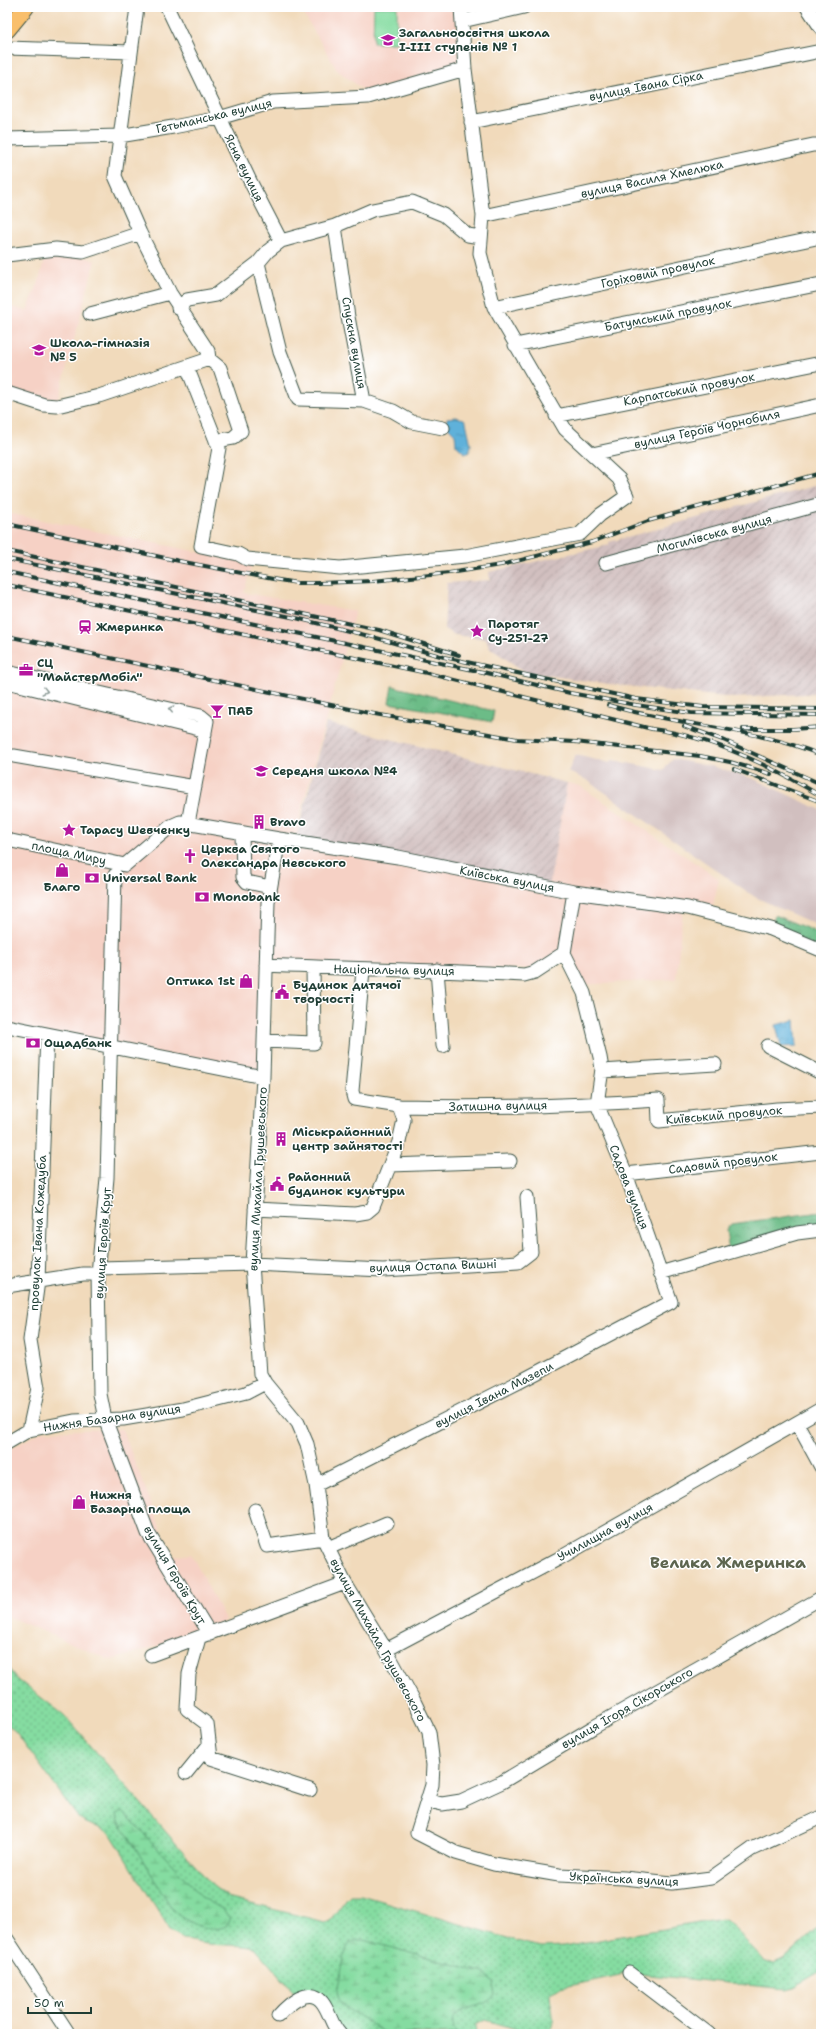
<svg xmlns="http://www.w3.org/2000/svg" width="828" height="2041" viewBox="0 0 828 2041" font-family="'Shantell Sans',sans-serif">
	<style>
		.built { fill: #f6d1c5 }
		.industrial { fill: url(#industrial-furrows) }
		.railway { fill: #d1bfbf }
		.green { fill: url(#green-dots); stroke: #528c6a }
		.forest { fill: url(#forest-crowns); stroke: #467c5e }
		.wetland { fill: url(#wetland-marsh); stroke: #528c6a }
		.pitch { fill: #85dca1; stroke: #528c6a }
		.water { fill: url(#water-ripples); stroke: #3e7787 }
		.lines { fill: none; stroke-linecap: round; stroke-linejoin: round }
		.minor-casing { stroke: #3e5548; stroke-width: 15 }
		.major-casing { stroke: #3e5548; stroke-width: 18 }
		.minor { stroke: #fff; stroke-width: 13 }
		.major { stroke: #f9bf6c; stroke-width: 16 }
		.rail-casing { stroke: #1f3d34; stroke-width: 4 }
		.rail { stroke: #fff; stroke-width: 2.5; stroke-dasharray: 8; stroke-linecap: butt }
		.oneway { stroke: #8f9e9a }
		.labels { text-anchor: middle; stroke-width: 3; stroke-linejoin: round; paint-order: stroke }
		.poi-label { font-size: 12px; font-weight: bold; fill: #1f3d34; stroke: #fff; text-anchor: start }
		.street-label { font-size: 12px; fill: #1f3d34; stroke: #fff }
		.district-label { font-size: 16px; font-weight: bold; fill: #5d654f; stroke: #fff }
	</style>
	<defs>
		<pattern id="industrial-furrows" width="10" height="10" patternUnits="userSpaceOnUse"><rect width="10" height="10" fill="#d1bfbf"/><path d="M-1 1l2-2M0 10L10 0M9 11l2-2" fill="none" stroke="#a99c9c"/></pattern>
		<pattern id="green-dots" width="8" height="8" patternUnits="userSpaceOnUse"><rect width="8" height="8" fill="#85dca1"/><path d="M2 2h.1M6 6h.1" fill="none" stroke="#6cb484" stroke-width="1.8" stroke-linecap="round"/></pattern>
		<pattern id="forest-crowns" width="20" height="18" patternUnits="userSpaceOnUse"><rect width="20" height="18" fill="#6cbc87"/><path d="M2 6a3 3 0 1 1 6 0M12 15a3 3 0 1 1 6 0" fill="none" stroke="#589a6f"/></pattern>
		<pattern id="wetland-marsh" width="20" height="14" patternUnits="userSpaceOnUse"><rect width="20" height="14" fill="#85dca1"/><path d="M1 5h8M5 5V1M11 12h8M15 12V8" fill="none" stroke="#6cb484"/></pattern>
		<pattern id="water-ripples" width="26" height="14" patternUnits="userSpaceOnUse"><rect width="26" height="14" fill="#5eb1da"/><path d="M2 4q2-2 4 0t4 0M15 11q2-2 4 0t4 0" fill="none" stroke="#4d91b2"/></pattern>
	</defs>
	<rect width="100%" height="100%" fill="#fff"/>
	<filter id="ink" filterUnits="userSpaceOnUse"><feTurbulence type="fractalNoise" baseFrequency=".025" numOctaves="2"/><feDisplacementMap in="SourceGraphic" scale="8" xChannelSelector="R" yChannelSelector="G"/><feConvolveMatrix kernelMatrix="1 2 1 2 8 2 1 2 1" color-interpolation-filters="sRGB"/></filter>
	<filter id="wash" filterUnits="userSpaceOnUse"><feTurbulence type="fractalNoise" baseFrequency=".012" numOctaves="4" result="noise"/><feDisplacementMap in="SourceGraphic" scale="16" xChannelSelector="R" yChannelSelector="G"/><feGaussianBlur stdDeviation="0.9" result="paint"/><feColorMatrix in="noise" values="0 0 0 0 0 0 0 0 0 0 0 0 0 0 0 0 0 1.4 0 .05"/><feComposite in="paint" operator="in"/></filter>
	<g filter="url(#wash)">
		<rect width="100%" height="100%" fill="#f1dabb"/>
		<path class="built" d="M304 7H456L459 64 366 92 337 70 305 16Z
			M64 253 95 260 58 401 7 390V306L27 311 39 282 45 254Z
			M7 513 252 563 244 593 355 611 298 823 549 887 567 783 580 786 719 879 711 913 683 908 676 979 581 985 564 953 541 969 266 965 263 1077 7 1026Z
			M122 1429 172 1557 191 1554 226 1621 174 1641 111 1660 7 1616V1451L43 1431Z"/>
		<path class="industrial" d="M821 484V693L734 698 609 684 525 672 490 648 486 639 455 635 444 629 447 583 490 580 489 572 609 545V542Z
			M326 723 567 783 549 887 295 842Z"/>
		<path class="railway" d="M575 755 610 763 612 760 663 770 673 759 715 767 754 779 821 810V927L755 897 587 780 568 772Z"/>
		<path class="green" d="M7 1667 17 1679 64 1715 213 1886 231 1899 325 1922 330 1920 347 1898 350 1895H361L528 1944 542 1947 563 1946 722 1919 727 1921 764 1960 774 1964 783 1960 821 1925V1971L793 1987 786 1989 629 1973 560 1988 550 1993C549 2005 561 2027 544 2034H532L485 2020 475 2025 476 2034H340L325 2006 299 1998 255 1948C225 1941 196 1951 170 1930L112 1836C104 1826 90 1827 79 1819L16 1732 7 1724Z"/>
		<path class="forest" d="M392 686 494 711 492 722 389 703Z
			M775 915 821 934V950L771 929Z
			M821 1212V1229L729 1253 726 1230 731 1224Z"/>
		<path class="wetland" d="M123 1811 203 1898 224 1910 230 1920 228 1925C210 1936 184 1921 171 1907L118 1819 117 1814Z
			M356 1940H363L485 1973 493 1982 495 1994C484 2014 442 2001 456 2034H387L346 2008 339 1999 337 1991 346 1950 350 1943Z"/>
		<path class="pitch" d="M374 7H397V43H373Z"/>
		<path class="water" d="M456 417 464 419 466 422 471 445 469 453H465L456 445 455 434 446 425 447 418Z
			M795 1020 797 1046 781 1047 776 1025Z"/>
	</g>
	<g filter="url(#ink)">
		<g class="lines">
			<defs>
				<path id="minor" d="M137 7 115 176 140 233 170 293 208 351 209 359 220 368 241 431 233 438 216 441
					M167 7 251 183 281 241
					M807 7 821 28
					M462 21 524 7
					M7 48 131 52
					M471 122 821 51
					M7 139 119 136 173 127 219 118 273 102 368 97 465 69
					M483 216 813 145H821
					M335 226 348 317 364 401 393 411 412 422 443 428
					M7 255 56 249 83 252 140 233
					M258 263 280 352 298 399 364 401
					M494 307 821 237
					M178 308 187 300 216 295 258 263 268 251 281 241 335 226 372 210 412 202 444 215 468 235 480 237
					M90 314 170 293
					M515 345 821 284
					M187 367 219 448 201 546 238 554 247 559 340 568 465 556 580 534 600 515 627 496 619 479 565 429 494 307 480 253 483 216 465 69 461 7
					M7 393 44 405 57 406 99 396 209 359
					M556 416 821 363
					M592 454 821 405
					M606 563 821 504
					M7 672 201 716 207 721 188 823
					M7 682 199 729 205 734
					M14 756 195 787
					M242 833 243 877 247 882 270 887
					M279 839 268 902 263 1077 252 1264 260 1374 265 1383 298 1423 307 1444 316 1485 323 1538 345 1583 386 1650 413 1699 429 1732 433 1765 432 1785 417 1833 456 1853 494 1864 559 1875 624 1878 672 1883 711 1878 752 1849 821 1817
					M7 840 125 865 171 826 180 822 279 839 398 857 574 892 688 908 771 929 821 950
					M115 875 107 1178 98 1274 100 1394 105 1419 148 1533 210 1634
					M266 965C352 969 438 970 524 975L535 972 564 953
					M437 970 443 1046
					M7 1026 263 1077
					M264 1041 314 1043 313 967
					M768 1046 821 1073
					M602 1071 715 1064
					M399 1106C485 1108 572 1106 658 1100L659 1121 777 1109 821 1107
					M390 1165 510 1161
					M626 1174 821 1152
					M255 1209 355 1214 367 1212 373 1207 399 1142 404 1120 399 1106 354 1099 352 1091 363 970
					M99 1268 252 1264 383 1270 518 1262 531 1252 527 1197
					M660 1273 797 1233 821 1230
					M7 1286 83 1274H98
					M797 1423 821 1467
					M29 1430 38 1388 30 1340 38 1281 47 1034
					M7 1443 29 1430 74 1421 123 1419 183 1409 246 1393 265 1383
					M316 1485 521 1381 671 1302 626 1174 597 1104 602 1069 600 1057 584 993 564 953 574 892
					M255 1510 267 1546 323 1538
					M328 1548 387 1523
					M199 1638 189 1674 187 1709 207 1724 211 1758 310 1790
					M386 1650 558 1559 821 1409
					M151 1655 345 1583
					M186 1773 208 1746
					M429 1801 442 1804 461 1801 502 1782 592 1728 821 1598
					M7 1939 69 2034
					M629 1973 709 2034
					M278 2016C288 2005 309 1985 322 2002 330 2012 331 2025 340 2034"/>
				<path id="major" d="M7 30 26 7"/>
			</defs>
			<use href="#minor" class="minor-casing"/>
			<use href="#major" class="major-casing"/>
			<use href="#minor" class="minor"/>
			<use href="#major" class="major"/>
			<defs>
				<path id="rail" d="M7 524 184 562 273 579 297 583H320L373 581 449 573 501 565 592 542 648 521 821 473
					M7 551 379 630 459 655
					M7 559 296 618 373 637 444 657 636 699 703 707 821 709
					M7 572 483 672 570 693 636 705 691 713 821 715
					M7 585 427 673 652 729C713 737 768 765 821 796
					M7 636 369 713 517 739 575 742 700 756 730 762 771 774
					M608 705C677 726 753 727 821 755
					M684 726 723 740 821 784
					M743 729H793L821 727
					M734 769 821 802"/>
			</defs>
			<use href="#rail" class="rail-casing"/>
			<use href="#rail" class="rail"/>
		</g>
		<defs><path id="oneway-chevron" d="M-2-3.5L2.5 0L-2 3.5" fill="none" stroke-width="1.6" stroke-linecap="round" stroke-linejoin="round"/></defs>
		<g class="oneway">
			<use href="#oneway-chevron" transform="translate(45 691) rotate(14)"/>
			<use href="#oneway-chevron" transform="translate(171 709) rotate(-167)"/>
		</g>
	</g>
	<defs>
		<symbol id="school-bare" viewBox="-9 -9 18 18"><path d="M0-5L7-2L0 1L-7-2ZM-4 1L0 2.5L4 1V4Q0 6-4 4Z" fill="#b5179e" stroke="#fff" stroke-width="2.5" paint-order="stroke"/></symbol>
		<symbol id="station-bare" viewBox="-9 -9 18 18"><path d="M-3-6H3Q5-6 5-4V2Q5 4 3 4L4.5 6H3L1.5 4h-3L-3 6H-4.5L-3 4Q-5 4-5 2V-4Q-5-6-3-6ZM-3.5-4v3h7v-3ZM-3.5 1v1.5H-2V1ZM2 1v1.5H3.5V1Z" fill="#b5179e" stroke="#fff" stroke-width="2.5" paint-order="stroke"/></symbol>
		<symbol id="sight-bare" viewBox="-9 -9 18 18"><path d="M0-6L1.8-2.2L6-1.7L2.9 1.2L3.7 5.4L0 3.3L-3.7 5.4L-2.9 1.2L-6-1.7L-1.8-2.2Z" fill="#b5179e" stroke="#fff" stroke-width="2.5" paint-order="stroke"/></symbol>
		<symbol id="office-bare" viewBox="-9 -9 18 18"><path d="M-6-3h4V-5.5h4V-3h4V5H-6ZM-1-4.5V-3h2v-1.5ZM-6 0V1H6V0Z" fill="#b5179e" stroke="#fff" stroke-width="2.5" paint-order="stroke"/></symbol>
		<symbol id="bar-bare" viewBox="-9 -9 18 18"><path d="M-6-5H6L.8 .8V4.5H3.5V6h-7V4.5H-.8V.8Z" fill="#b5179e" stroke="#fff" stroke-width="2.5" paint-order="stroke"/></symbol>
		<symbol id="building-bare" viewBox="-9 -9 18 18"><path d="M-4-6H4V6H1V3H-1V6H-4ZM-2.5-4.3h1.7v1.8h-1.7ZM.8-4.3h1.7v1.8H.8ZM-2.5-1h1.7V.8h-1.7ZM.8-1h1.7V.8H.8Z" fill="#b5179e" stroke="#fff" stroke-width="2.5" paint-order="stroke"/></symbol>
		<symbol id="church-bare" viewBox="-9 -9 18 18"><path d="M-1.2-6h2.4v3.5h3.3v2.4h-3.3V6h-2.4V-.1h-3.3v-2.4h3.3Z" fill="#b5179e" stroke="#fff" stroke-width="2.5" paint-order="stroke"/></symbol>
		<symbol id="shop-bare" viewBox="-9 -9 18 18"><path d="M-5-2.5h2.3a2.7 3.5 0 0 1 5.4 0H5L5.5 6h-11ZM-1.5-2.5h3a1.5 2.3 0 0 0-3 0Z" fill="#b5179e" stroke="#fff" stroke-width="2.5" paint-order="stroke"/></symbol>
		<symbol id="bank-bare" viewBox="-9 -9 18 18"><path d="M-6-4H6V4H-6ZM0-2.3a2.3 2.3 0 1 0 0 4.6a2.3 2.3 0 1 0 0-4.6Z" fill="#b5179e" stroke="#fff" stroke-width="2.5" paint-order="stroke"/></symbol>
		<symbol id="civic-bare" viewBox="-9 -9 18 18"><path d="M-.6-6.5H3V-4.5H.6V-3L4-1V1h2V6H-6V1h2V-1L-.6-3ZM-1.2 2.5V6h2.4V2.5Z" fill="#b5179e" stroke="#fff" stroke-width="2.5" paint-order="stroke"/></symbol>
	</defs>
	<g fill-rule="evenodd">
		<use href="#school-bare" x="378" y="30" width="20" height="20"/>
		<use href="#school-bare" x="29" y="340" width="20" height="20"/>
		<use href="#station-bare" x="75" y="617" width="20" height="20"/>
		<use href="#sight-bare" x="467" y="621" width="20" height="20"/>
		<use href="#office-bare" x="16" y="660" width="20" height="20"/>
		<use href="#bar-bare" x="207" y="701" width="20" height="20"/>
		<use href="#school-bare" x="251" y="761" width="20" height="20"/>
		<use href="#building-bare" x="249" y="812" width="20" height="20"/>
		<use href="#sight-bare" x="59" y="820" width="20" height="20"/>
		<use href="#church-bare" x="180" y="846" width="20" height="20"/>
		<use href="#shop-bare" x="52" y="860" width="20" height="20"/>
		<use href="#bank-bare" x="82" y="868" width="20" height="20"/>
		<use href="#bank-bare" x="192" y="887" width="20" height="20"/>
		<use href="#shop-bare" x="236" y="971" width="20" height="20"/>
		<use href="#civic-bare" x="272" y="982" width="20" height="20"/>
		<use href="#bank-bare" x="23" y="1033" width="20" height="20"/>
		<use href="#building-bare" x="271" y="1129" width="20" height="20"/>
		<use href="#civic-bare" x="267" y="1174" width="20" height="20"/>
		<use href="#shop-bare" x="69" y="1492" width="20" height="20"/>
	</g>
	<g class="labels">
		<g class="poi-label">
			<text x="399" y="37">Загальноосвітня школа<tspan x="399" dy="14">І-ІІІ ступенів № 1</tspan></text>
			<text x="50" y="347">Школа-гімназія<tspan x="50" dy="14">№ 5</tspan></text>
			<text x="488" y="628">Паротяг<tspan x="488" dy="14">Су-251-27</tspan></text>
			<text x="96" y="631">Жмеринка</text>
			<text x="37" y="667">СЦ<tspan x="37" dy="14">"МайстерМобіл"</tspan></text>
			<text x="228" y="715">ПАБ</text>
			<text x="272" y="775">Середня школа №4</text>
			<text x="270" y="826">Bravo</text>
			<text x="80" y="834">Тарасу Шевченку</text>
			<text x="201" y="853">Церква Святого<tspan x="201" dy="14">Олександра Невського</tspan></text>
			<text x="103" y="882">Universal Bank</text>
			<text x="62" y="891" text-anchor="middle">Благо</text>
			<text x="213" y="901">Monobank</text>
			<text x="235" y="985" text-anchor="end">Оптика 1st</text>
			<text x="293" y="989">Будинок дитячої<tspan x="293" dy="14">творчості</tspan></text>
			<text x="44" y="1047">Ощадбанк</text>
			<text x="292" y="1136">Міськрайонний<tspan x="292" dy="14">центр зайнятості</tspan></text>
			<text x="288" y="1181">Районний<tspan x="288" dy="14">будинок культури</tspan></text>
			<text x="90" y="1499">Нижня<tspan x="90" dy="14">Базарна площа</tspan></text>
		</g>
		<g class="street-label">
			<text transform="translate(646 86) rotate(-11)" y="4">вулиця Івана Сірка</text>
			<text transform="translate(214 116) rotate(-13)" y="4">Гетьманська вулиця</text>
			<text transform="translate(244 168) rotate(64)" y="4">Ясна вулиця</text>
			<text transform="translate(652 179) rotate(-12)" y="4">вулиця Василя Хмелюка</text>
			<text transform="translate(658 272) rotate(-12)" y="4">Горіховий провулок</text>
			<text transform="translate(668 315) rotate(-11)" y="4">Батумський провулок</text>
			<text transform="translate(354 343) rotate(80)" y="4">Спускна вулиця</text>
			<text transform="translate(689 389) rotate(-11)" y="4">Карпатський провулок</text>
			<text transform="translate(707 429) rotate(-12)" y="4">вулиця Героїв Чорнобиля</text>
			<text transform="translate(714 534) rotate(-15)" y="4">Могилівська вулиця</text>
			<text transform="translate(69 853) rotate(12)" y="4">площа Миру</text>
			<text transform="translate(507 879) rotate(11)" y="4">Київська вулиця</text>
			<text transform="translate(394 970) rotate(1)" y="4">Національна вулиця</text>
			<text transform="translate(498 1106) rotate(-1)" y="4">Затишна вулиця</text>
			<text transform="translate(724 1115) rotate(-5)" y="4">Київський провулок</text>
			<text transform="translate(723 1163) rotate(-7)" y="4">Садовий провулок</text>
			<text transform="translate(258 1179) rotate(-87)" y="4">вулиця Михайла Грушевського</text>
			<text transform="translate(629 1187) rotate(69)" y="4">Садова вулиця</text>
			<text transform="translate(38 1233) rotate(-87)" y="4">провулок Івана Кожедуба</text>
			<text transform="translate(103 1243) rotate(-86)" y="4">вулиця Героїв Крут</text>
			<text transform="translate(433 1266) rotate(-2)" y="4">вулиця Остапа Вишні</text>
			<text transform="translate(494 1395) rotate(-27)" y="4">вулиця Івана Мазепи</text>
			<text transform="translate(112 1418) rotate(-8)" y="4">Нижня Базарна вулиця</text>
			<text transform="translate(605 1532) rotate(-29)" y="4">Училищна вулиця</text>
			<text transform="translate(175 1575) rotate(60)" y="4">вулиця Героїв Крут</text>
			<text transform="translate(378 1640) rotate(61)" y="4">вулиця Михайла Грушевського</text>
			<text transform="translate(627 1708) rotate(-30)" y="4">вулиця Ігоря Сікорського</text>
			<text transform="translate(624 1879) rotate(3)" y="4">Українська вулиця</text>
		</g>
		<g class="district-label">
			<text x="728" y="1568">Велика Жмеринка</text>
		</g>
	</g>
	<rect width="828" height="2041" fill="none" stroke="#fff" stroke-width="24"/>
	<path d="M28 2007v6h63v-6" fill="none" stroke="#1f3d34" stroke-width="2"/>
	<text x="34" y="2007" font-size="12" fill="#1f3d34" stroke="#ffffff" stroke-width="3" paint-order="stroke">50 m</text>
</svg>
